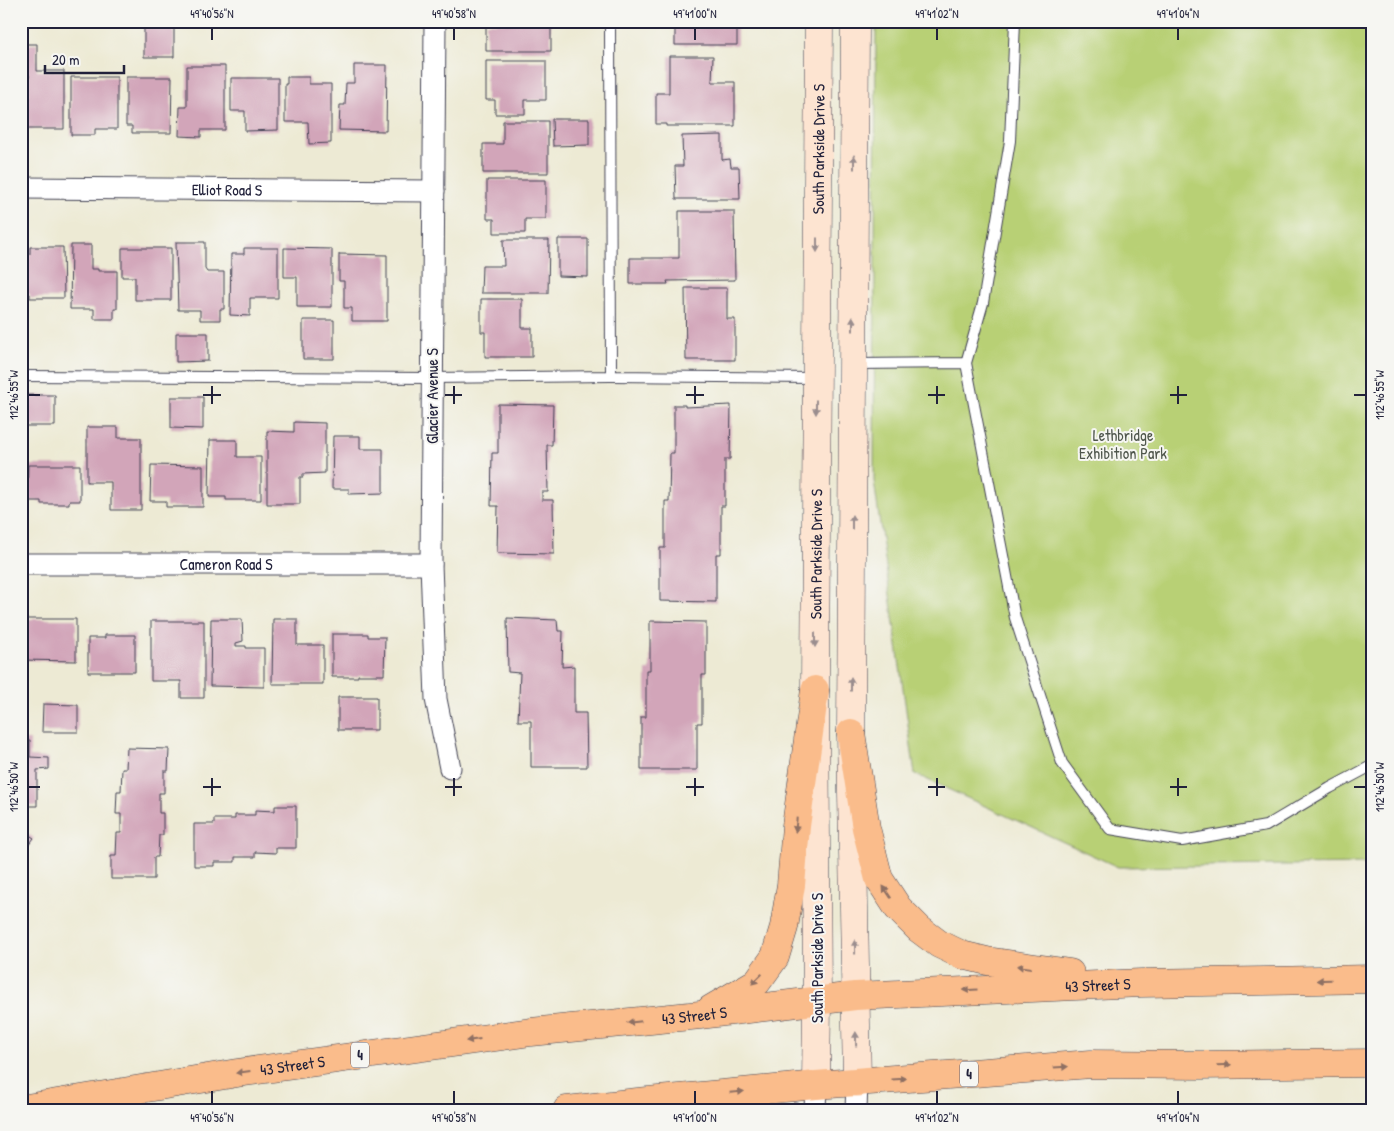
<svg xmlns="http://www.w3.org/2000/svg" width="1394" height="1131" viewBox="0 0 1394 1131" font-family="'Patrick Hand',sans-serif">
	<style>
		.green { fill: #b8d075; stroke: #6d7958 }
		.building { fill: #d2a5b9 }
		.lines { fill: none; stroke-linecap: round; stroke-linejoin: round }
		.lane-casing { stroke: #404052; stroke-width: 12 }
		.street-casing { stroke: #404052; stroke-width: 23 }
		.secondary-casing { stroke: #404052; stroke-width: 29 }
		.highway-casing { stroke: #404052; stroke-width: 29 }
		.lane { stroke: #fff; stroke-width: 10 }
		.street { stroke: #fff; stroke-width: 21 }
		.secondary { stroke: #fde4d1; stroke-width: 28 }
		.highway { stroke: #fabc8b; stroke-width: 28 }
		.oneway { fill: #9a8d8e }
		.oneway2 { fill: #8e6f63 }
		.ticks { fill: none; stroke: #22223b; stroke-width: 2 }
		.labels { text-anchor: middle; stroke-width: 4; stroke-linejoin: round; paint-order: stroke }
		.shield { fill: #f6f6f2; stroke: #626272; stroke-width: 1 }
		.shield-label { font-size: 15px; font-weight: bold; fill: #22223b }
		.street-label { font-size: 16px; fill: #22223b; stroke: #f6f6f2 }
		.park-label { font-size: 16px; fill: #4f564c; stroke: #f6f6f2 }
		.neatline { fill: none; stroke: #22223b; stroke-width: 2 }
		.ticks-label { font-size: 12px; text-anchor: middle; fill: #22223b }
	</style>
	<rect width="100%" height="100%" fill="#f6f6f2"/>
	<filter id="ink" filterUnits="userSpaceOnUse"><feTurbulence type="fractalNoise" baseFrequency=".02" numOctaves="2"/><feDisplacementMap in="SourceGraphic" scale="10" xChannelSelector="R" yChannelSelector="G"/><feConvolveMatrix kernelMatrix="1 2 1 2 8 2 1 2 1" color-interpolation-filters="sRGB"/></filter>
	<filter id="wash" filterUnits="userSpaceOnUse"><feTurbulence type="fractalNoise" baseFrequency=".0096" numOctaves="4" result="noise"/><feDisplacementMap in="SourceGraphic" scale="20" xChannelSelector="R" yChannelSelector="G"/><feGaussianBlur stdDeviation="1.12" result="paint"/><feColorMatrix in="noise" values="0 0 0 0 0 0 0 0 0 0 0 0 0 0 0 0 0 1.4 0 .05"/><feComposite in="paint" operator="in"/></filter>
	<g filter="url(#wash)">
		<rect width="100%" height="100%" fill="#edead4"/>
		<path class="green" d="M876 21H1373V864L1118 867 915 774 874 481Z"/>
		<g id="blocks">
			<path class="building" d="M144 21H174V57H144Z
				M510 21H551V51H486V23H510Z
				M675 21H737V45H675Z
				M21 44H37V71H64V129H21V94H29V75H21Z
				M669 56H713L712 82H735V126H666V124H656V93H669Z
				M486 61H546V100H525V114H495V100H486Z
				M354 65H387L386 131 339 130 340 105H345L346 83H354Z
				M187 66H225V130H201V137L179 136 180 107H187Z
				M71 77H117V129H95V135H71Z
				M126 77H172L171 133H132V126H126Z
				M287 77H309V84H331V143L309 144 308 122H285V84H287Z
				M231 78H278V130L245 131V111H231Z
				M552 119H589V145L553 146Z
				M503 121H548V173H483V144H503Z
				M722 135V160L730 159 731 167H739L740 199H676L675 166H683L682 136Z
				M487 180H546V219H525V233H494V219H487Z
				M679 211H734L735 280 667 281 668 284H630V258H679Z
				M558 239H588V277L558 276Z
				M503 240H549L548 293H481L482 266H504Z
				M176 242H205V269L207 272H224V309H220V320H200V310H178Z
				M71 245H91V269H98V271H117V309H114V319H94V309H70Z
				M30 247H63L64 298H30V294H21V254H30Z
				M122 248H171V300H135V277H122Z
				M244 248H278V298H250V316L230 315 231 254H244Z
				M284 248 332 249V307H297V277H284Z
				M339 254 387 255V321H352V308H344V281H339Z
				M685 288H727V319H735V360H686Z
				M481 299H522V328H532V357H485V332H481Z
				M303 320H334V359H303Z
				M176 333H208V361L176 362Z
				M23 395H55V426H23Z
				M171 397H203V429L171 428Z
				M498 404 553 405 552 445H547L548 492H542V500H553L554 554 497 553 498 506H491L492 453H498Z
				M674 405H685V407L731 405 730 459H725V506H721V554H716V602L660 601V548H665V501H669L670 453H674Z
				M294 422 325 423V473L303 474V477H300V504H267V431L294 432Z
				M87 427H118V438H141V510H111V482H87Z
				M333 436H360V449H383V493L349 494V489H332Z
				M210 440H237V457H261V500H226V497H209Z
				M28 465H80V501H69V504H41V501H27Z
				M151 465 203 466V507H166V501H150Z
				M507 618 557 620 558 631H563L562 667 574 666V713H586L587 767H531V721H518L520 673 508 672Z
				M21 619H76V661L21 660Z
				M211 619H242L243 641 236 643V646H246V648H264V687L210 686Z
				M273 619H297V645H323V684H272Z
				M151 621H204V698H181V681H151Z
				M650 621 706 622V675H702V723H697V770H641V717H646V670H650Z
				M332 634H368V637H385L384 675H358V677H332Z
				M105 635H135V672H88V638H105Z
				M338 697H377V730H338Z
				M43 704 78 705V732H42Z
				M21 740H30V757L49 758V769L37 770V806H21Z
				M127 748 169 749 168 771H164V793H159V813H163V835H159L158 857H154V879H111V856H116L117 833H121V814H116L117 791H121L122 769H126Z
				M275 806H296V848H276V853L255 852V857H235V862H214V866H194V824H214V819H235V815H255V810L275 811Z
				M21 830 34 838 21 855Z"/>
		</g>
	</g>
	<g filter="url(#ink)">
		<use href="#blocks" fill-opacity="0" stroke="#404052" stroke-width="1"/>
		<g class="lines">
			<defs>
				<path id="lane" d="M610 21 611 376
					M1015 21 1010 141 983 303 966 363 1015 618 1062 763 1110 829 1182 841 1266 826 1330 788 1373 765
					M854 364 966 363
					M21 376 432 378 611 376 815 378"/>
				<g id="street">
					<path d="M435 21 431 564 436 699 450 768"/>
					<path id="s1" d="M21 188 434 191"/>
					<path id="s2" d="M21 564H431"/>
					<path d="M815 1110 816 1085"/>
					<path d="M856 1110 857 1083"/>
				</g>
				<g id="secondary">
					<path d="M855 21 851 733 857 1083"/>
					<path id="s3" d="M816 1085 817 1000 815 690 819 21"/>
				</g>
				<g id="highway">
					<path d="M851 733 866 828 879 879 898 908 919 929 939 944 962 955 987 961 1070 973"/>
					<path d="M711 1009 757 982 775 957 784 927 791 885 796 826 815 690"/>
					<path id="s4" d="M21 1109 237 1073 531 1032 700 1015 855 996 1141 983 1373 979"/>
					<path d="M567 1110 638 1102 816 1085 1091 1064 1202 1065 1373 1063"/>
				</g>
			</defs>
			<use href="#lane" class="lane-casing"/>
			<use href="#street" class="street-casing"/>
			<use href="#secondary" class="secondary-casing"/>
			<use href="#highway" class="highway-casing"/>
			<use href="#lane" class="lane"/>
			<use href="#street" class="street"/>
			<use href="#secondary" class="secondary"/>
			<use href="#highway" class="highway"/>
		</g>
		<defs><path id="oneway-solid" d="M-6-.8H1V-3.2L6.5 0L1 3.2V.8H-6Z" transform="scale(1.25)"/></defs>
		<g class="oneway">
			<use href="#oneway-solid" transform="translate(854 162) rotate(-90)"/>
			<use href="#oneway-solid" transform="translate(817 245) rotate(90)"/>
			<use href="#oneway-solid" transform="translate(853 324) rotate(-90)"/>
			<use href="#oneway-solid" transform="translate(816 407) rotate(90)"/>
			<use href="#oneway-solid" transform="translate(852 522) rotate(-90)"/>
			<use href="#oneway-solid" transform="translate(815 640) rotate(90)"/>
			<use href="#oneway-solid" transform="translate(851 684) rotate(-90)"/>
			<use href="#oneway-solid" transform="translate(855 947) rotate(-91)"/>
			<use href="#oneway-solid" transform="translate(856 1039) rotate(-91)"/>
		</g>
		<g class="oneway2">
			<use href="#oneway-solid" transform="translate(796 825) rotate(96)"/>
			<use href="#oneway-solid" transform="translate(887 892) rotate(-124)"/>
			<use href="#oneway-solid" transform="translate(1024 967) rotate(-172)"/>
			<use href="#oneway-solid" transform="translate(757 979) rotate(135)"/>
			<use href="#oneway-solid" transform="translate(1324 980) rotate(179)"/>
			<use href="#oneway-solid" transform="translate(970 990) rotate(177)"/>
			<use href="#oneway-solid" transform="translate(634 1022) rotate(174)"/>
			<use href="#oneway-solid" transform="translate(473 1040) rotate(172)"/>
			<use href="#oneway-solid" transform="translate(1224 1065) rotate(-1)"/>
			<use href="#oneway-solid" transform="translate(1061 1067) rotate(-4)"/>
			<use href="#oneway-solid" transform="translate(243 1072) rotate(172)"/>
			<use href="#oneway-solid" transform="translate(899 1079) rotate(-4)"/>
			<use href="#oneway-solid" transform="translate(737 1092) rotate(-5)"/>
		</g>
	</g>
	<path class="ticks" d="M212 28V40M454 28V40M695 28V40M937 28V40M1178 28V40M212 386V404M454 386V404M695 386V404M937 386V404M1178 386V404M28 395H40M203 395H221M445 395H462M686 395H704M928 395H945M1170 395H1187M1354 395H1366M212 778V796M454 778V796M695 778V796M937 778V796M1178 778V796M28 787H40M203 787H221M445 787H462M686 787H704M928 787H945M1170 787H1187M1354 787H1366M212 1091V1104M454 1091V1104M695 1091V1104M937 1091V1104M1178 1091V1104"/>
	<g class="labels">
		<g class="shield">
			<rect x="351" y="1042.5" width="18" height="25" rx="4"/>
			<rect x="960" y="1061.5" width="18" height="25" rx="4"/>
		</g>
		<g class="shield-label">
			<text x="360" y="1060">4</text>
			<text x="969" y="1079">4</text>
		</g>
		<g class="street-label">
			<text dy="6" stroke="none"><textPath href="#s3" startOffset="936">South Parkside Drive S</textPath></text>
			<text dy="6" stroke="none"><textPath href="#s1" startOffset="206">Elliot Road S</textPath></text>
			<text transform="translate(432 396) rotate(-90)" y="6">Glacier Avenue S</text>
			<text dy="6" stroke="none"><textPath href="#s3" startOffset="531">South Parkside Drive S</textPath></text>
			<text dy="6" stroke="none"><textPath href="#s2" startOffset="205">Cameron Road S</textPath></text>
			<text transform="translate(817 958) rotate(-90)" y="6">South Parkside Drive S</text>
			<text dy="6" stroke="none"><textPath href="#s4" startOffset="1085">43 Street S</textPath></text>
			<text dy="6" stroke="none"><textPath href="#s4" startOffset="680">43 Street S</textPath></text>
			<text dy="6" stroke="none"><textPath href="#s4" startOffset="275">43 Street S</textPath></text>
		</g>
		<g class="park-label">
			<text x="1123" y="441">Lethbridge<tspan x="1123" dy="18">Exhibition Park</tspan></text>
		</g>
	</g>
	<rect width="1394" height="1131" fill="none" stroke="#f6f6f2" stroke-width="55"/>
	<path d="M45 65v8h79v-8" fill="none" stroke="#22223b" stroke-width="2.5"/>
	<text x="52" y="65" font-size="15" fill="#22223b" stroke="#f6f6f2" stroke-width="4" paint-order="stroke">20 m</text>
	<rect x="28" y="28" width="1338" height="1076" class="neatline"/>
	<g class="ticks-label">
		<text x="212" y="18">49°40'56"N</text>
		<text x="454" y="18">49°40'58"N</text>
		<text x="695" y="18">49°41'00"N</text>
		<text x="937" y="18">49°41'02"N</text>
		<text x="1178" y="18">49°41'04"N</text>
		<text transform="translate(1380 395) rotate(-90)" y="4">112°46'55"W</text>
		<text transform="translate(14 395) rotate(-90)" y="4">112°46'55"W</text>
		<text transform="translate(1380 787) rotate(-90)" y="4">112°46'50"W</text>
		<text transform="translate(14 787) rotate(-90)" y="4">112°46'50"W</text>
		<text x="212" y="1122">49°40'56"N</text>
		<text x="454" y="1122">49°40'58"N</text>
		<text x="695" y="1122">49°41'00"N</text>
		<text x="937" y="1122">49°41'02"N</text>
		<text x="1178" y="1122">49°41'04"N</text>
	</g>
</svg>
